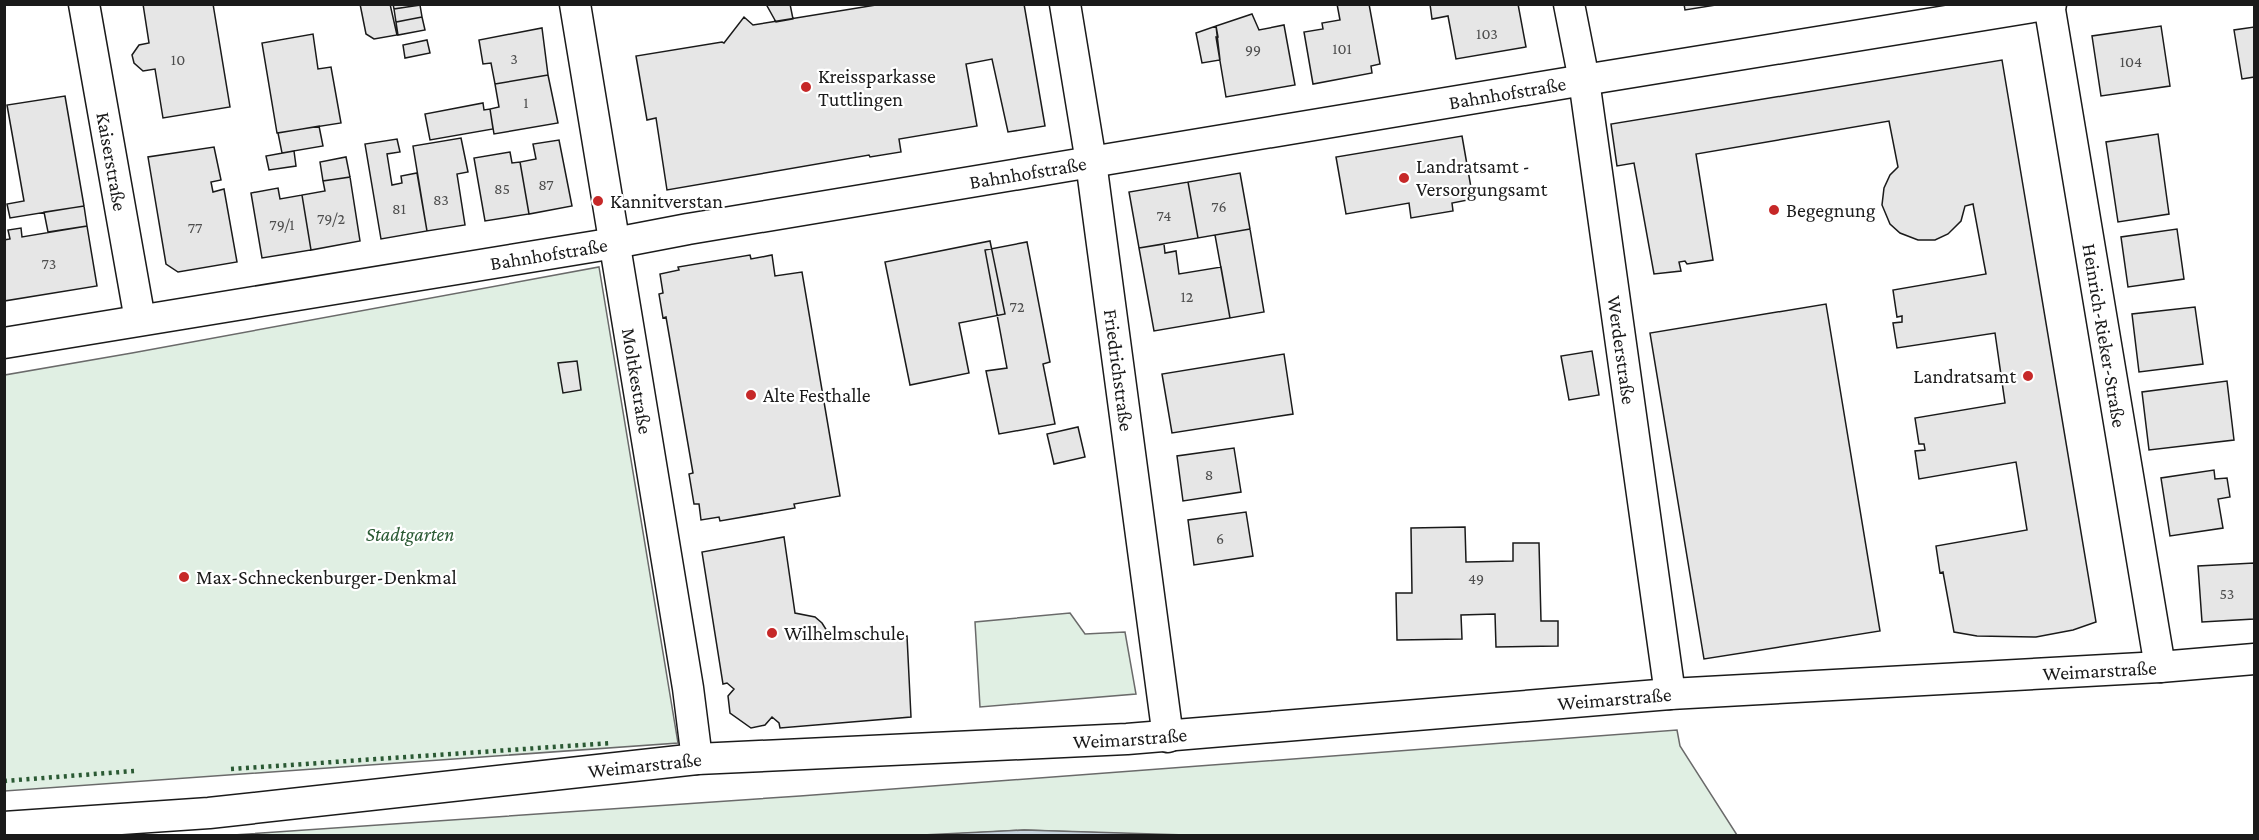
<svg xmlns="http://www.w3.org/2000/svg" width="2259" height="840" viewBox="0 0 2259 840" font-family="'Crimson Pro',serif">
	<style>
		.green { fill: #e0efe3; stroke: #6a6a6a; stroke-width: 1.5 }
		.water { fill: #c6d2dc; stroke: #6a6a6a; stroke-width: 1.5 }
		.building { fill: #e6e6e6; stroke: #1a1a1a; stroke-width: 1.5 }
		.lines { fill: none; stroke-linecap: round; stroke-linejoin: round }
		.minor-casing { stroke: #1a1a1a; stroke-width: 33 }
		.minor { stroke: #fff; stroke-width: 30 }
		.hedge { stroke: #2b5a34; stroke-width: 4.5; stroke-dasharray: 3 4.5; stroke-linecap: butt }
		.poi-dot { fill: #c62828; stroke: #fff; stroke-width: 2 }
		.labels { text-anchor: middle; stroke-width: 4.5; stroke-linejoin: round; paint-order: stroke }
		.number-label { font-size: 16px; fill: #4d4d4d }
		.poi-label { font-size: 20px; fill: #1a1a1a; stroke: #fff; text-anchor: start }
		.street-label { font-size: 20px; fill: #1a1a1a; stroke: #fff }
		.park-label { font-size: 20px; font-style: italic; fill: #2b5a34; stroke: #fff }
	</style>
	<rect width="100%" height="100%" fill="#fff"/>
	<path class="green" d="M599 267 678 743 5 791V375L132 353Z
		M1070 613 1085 634 1125 632 1136 694 980 707 975 622Z
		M1677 730 1680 746 1737 835 1187 836 1024 830 922 836H218L800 796Z"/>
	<path class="water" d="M1024 830 1187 835H922Z"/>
	<path class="building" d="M143 4H213L230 107 163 118 155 69 143 71 134 63 132 55 139 45 149 43Z
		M360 4H390L397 35 374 39 366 34Z
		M393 4H420V5L394 9Z
		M766 4H790L793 19 776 22Z
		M882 4H1024L1045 126 1008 132 992 59 966 64 977 126 899 139 901 152 870 157 869 155 667 190 656 118 647 120 636 56 722 42 724 43 744 17 753 25Z
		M1337 4H1369L1380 64 1371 66 1372 73 1313 84 1304 32 1323 29 1322 23 1340 20Z
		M1430 4H1518L1526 47 1456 59 1448 16 1432 19Z
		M1684 4H1722L1685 10Z
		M420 5 422 17 396 22 394 9Z
		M1252 14 1259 30 1284 25 1295 85 1226 97 1216 37H1218L1216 26Z
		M422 17 425 30 398 35 396 22Z
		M1216 26 1220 60 1202 63 1196 33Z
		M2161 26 2170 86 2101 96 2092 36Z
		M2254 27V77L2242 79 2234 30Z
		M542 28 548 75 495 84 491 63 483 64 479 40Z
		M313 34 318 69 331 67 341 123 277 133 262 43Z
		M427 40 430 53 405 58 403 45Z
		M2002 60 2096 622 2073 630 2036 637 1977 636 1954 632 1943 572 1940 573 1936 546 2027 530 2016 462 1919 479 1915 451 1925 450 1924 444H1919L1915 418 2005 403 1995 333 1897 348 1893 323 1902 322V316L1897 317 1893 290 1986 274 1973 204 1965 206 1961 221 1948 234 1935 240H1918L1900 233 1890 224 1882 205 1884 188 1890 175 1898 167 1889 121 1696 154 1713 260 1687 264 1685 261 1679 262 1681 271 1654 274 1634 163 1617 166 1611 124Z
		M548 75 558 123 494 134 490 109 499 107 495 84Z
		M65 96 84 206 10 218 7 204 24 201 7 105Z
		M483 103 484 110 490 109 493 129 430 140 425 114Z
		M319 126 323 146 282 153 278 133Z
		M2158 134 2169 214 2118 222 2106 142Z
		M1462 136 1473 199 1452 203 1453 211 1411 218 1409 203 1346 214 1336 157Z
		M461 138 468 172 457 174 465 225 427 231 413 146Z
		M397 139 400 152 387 154 392 185 402 183 401 176 417 173 427 231 381 239 365 144Z
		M559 140 572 206 529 214 520 162 536 159 533 144Z
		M214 147 221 180 211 182 213 192 224 189 237 262 178 272 166 264 148 157Z
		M294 151 296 166 269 170 266 156Z
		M510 152 512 163 520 162 529 214 485 221 474 158Z
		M346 157 350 177 323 181 320 162Z
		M1240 173 1250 229 1198 238 1188 182Z
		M350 177 360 241 311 250 302 195 325 191 323 181Z
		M1188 182 1198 238 1139 248 1129 192Z
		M278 188 280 199 302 195 311 250 262 258 251 193Z
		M84 206 87 226 48 232 44 212Z
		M87 226 97 286 4 301V240L10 239 8 230 21 228 22 237Z
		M1250 229 1264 312 1230 318 1215 235Z
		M2177 229 2184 279 2128 287 2121 237Z
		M990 241 1005 314 959 323 969 373 910 385 885 262Z
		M1027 242 1050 362 1043 364 1055 424 999 434 986 371 1007 368 985 250Z
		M1164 244 1165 253 1176 251 1179 274 1221 267 1230 318 1154 331 1139 248Z
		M750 255 751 259 772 255 775 276 802 272 840 496 794 504 795 508 720 521 719 517 701 520 699 504H694L689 474 693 473 666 317 663 318 659 294 663 293 660 274 679 270 678 267Z
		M1826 304 1880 631 1704 659 1650 333Z
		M2195 307 2203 364 2139 372 2132 314Z
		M1592 351 1599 395 1569 400 1561 356Z
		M1284 354 1293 414 1172 433 1162 374Z
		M577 361 581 390 563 393 558 363Z
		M2227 381 2234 440 2149 450 2142 392Z
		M1078 427 1085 457 1054 464 1047 434Z
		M1234 448 1241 492 1183 501 1177 456Z
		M2214 470 2215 479 2227 478 2230 497 2218 499 2223 528 2170 536 2161 478Z
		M1246 512 1253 556 1194 565 1188 520Z
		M1465 527 1466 562 1513 561V543H1539L1541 621H1558V646L1496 647 1495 614 1461 615 1462 639 1397 640 1396 593H1412L1411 528Z
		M784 537 795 613 815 617 822 623 832 639 907 636 911 717 780 728 779 723 772 717 765 725 751 728 730 713 728 696 734 689 727 683 723 684 702 552Z
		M2254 563V619L2202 622 2198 566Z"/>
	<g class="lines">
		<defs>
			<g id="minor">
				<path id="s1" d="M84 4 140 320"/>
				<path id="s2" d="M575 4 688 688 697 759"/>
				<path id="s3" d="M1065 4 1091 162 1168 737"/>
				<path id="s4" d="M1569 4 1584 80 1670 694"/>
				<path id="s5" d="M2049 4 2160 667"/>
				<path id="s6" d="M4 343 615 243 688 229 1584 80 2051 4"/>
				<path id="s7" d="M4 827 209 813 697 759 1127 739 1670 694 2160 667 2254 659"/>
			</g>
		</defs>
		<use href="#minor" class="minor-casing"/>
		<use href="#minor" class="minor"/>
		<path class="hedge" d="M231 769 612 743
			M4 781 134 771"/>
	</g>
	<g class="poi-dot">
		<circle cx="806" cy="87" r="6"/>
		<circle cx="1404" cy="178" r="6"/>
		<circle cx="598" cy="201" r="6"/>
		<circle cx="1774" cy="210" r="6"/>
		<circle cx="2028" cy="376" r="6"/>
		<circle cx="751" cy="395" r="6"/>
		<circle cx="184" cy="577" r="6"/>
		<circle cx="772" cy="633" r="6"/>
	</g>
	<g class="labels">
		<g class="number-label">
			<text x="1487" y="39">103</text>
			<text x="1342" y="54">101</text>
			<text x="1253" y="55">99</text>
			<text x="514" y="64">3</text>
			<text x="178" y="65">10</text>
			<text x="2131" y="67">104</text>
			<text x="526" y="108">1</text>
			<text x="546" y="190">87</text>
			<text x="502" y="194">85</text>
			<text x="441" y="205">83</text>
			<text x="1219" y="212">76</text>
			<text x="399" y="214">81</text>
			<text x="1164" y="221">74</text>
			<text x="331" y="224">79/2</text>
			<text x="282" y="230">79/1</text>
			<text x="195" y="233">77</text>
			<text x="49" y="269">73</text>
			<text x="1187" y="302">12</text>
			<text x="1017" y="312">72</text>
			<text x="1209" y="480">8</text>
			<text x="1220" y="544">6</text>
			<text x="1476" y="584">49</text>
			<text x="2227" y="599">53</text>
		</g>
		<g class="poi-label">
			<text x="818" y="83">Kreissparkasse<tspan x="818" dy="23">Tuttlingen</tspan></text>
			<text x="1416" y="173">Landratsamt -<tspan x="1416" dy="23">Versorgungsamt</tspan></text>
			<text x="610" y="208">Kannitverstan</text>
			<text x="1786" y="217">Begegnung</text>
			<text x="2016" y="383" text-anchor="end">Landratsamt</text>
			<text x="763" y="402">Alte Festhalle</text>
			<text x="196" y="584">Max-Schneckenburger-Denkmal</text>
			<text x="784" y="640">Wilhelmschule</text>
		</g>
		<g class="street-label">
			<text dy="7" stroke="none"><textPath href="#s6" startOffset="1524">Bahnhofstraße</textPath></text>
			<text dy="7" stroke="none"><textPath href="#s1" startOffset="160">Kaiserstraße</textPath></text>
			<text dy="7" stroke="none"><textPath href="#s6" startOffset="1038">Bahnhofstraße</textPath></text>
			<text dy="7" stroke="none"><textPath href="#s6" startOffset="552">Bahnhofstraße</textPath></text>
			<text dy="7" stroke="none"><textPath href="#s5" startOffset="336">Heinrich-Rieker-Straße</textPath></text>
			<text dy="7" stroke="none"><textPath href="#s4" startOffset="350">Werderstraße</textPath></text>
			<text dy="7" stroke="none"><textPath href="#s3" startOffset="370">Friedrichstraße</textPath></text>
			<text dy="7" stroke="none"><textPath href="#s2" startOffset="382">Moltkestraße</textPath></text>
			<text dy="7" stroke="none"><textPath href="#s7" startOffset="2102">Weimarstraße</textPath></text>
			<text dy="7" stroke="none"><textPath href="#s7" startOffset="1616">Weimarstraße</textPath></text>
			<text dy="7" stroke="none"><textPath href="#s7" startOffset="1130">Weimarstraße</textPath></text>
			<text dy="7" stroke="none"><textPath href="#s7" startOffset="644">Weimarstraße</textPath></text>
		</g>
		<g class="park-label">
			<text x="410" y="541">Stadtgarten</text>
		</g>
	</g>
	<rect width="2259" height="840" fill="none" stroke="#1a1a1a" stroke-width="12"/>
</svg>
